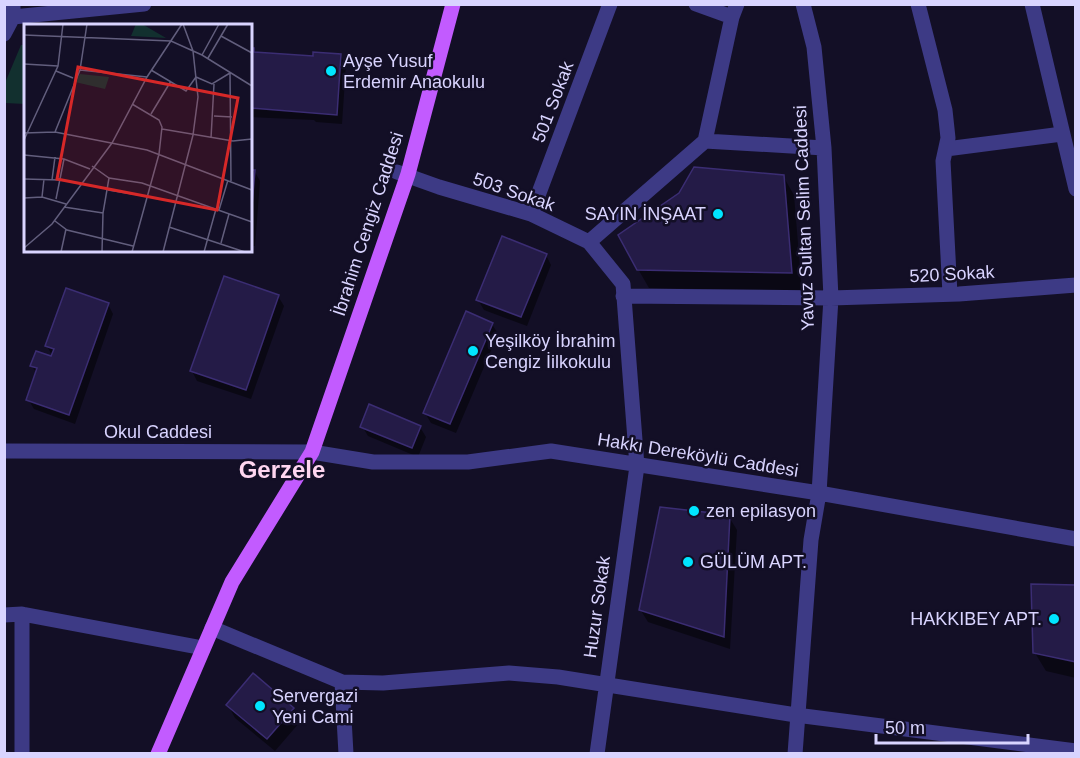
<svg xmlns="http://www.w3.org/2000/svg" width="1080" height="758" viewBox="0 0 1080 758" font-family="Arial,sans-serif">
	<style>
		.green { fill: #12302f }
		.shadow { fill: #0007 }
		.building { fill: #241b47; stroke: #3b2d73; stroke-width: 1.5 }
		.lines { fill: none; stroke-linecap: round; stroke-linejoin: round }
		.minor { stroke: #3d3a85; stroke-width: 15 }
		.major { stroke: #c25bff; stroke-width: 15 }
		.poi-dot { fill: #00e5ff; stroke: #130f26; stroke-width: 2 }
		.labels { text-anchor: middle; stroke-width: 5; stroke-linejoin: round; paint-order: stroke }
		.poi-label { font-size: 18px; fill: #d9d4ff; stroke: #130f26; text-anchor: start }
		.street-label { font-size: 18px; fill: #d9d4ff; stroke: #130f26 }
		.district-label { font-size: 24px; font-weight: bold; fill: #ffd6f0; stroke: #130f26 }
		.inset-road { fill: none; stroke: #625e7d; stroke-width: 1.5 }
		.view { fill: #d62828; fill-opacity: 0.15; stroke: #d62828; stroke-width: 3 }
		.inset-edge { fill: none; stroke: #d9d4ff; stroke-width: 3 }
	</style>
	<rect width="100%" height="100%" fill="#130f26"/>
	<path class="green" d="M21 45H25V104L5 103V83Z"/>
	<path class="shadow" d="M250 49 256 54 314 58 340 55 346 65 342 124 316 122 314 120 250 117Z
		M250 171 255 172 260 181 255 246H250Z
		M783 176 794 195 802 291 649 288 638 269Z
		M546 255 551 265 527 326 484 310 478 300Z
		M278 296 284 306 251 399 197 381 192 371Z
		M108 304 113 314 75 424 34 409 28 399 37 374 32 366 54 359 47 346Z
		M492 324 498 334 456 433 431 423 425 413Z
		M362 426 420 427 426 437 418 457 368 436Z
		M729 517 737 530 730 649 648 622 640 609Z
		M1076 587V678L1046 671 1035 653Z
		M228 705 293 709 300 722 275 751 235 718Z"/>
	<path class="building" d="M250 48H254V52L313 56V52L341 54 337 115 250 108Z
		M694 167 784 175 792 273 637 270 618 235 679 193Z
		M250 170H255L250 230Z
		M502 236 547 254 521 317 476 300Z
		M224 276 279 295 246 390 190 371Z
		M66 288 109 303 69 415 26 400 37 368 30 366 36 351 51 356 54 349 45 346Z
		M466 311 493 323 450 424 423 413Z
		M369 404 421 426 412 448 360 427Z
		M660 507 730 515 724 637 639 610Z
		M1031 584 1076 585V662L1033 653Z
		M253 673 294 708 267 739 226 705Z"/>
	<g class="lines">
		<path class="minor" d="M696 4 732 17
			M918 4 945 110 948 138 943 161 950 294
			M1032 4 1076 189
			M13 17 144 4
			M4 34 13 17V4
			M705 141 824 148
			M946 149 1062 134
			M397 172 439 187 531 214 589 242 623 284 637 466 597 754
			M531 214 610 4
			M589 242 705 141 732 17 737 4
			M623 296 831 298 959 294 1076 285
			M4 451 312 452 373 462H468L551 451 819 493 1076 539
			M4 615 22 614 203 648
			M212 628 342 682 383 683 509 673 558 677 796 715 1076 751
			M342 682 346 754
			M22 754V614
			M795 754 811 540 819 493 831 298 824 148 814 47 803 4"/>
		<path class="major" d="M158 754 232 582 312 452 408 174 453 4"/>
	</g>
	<g class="poi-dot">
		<circle cx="331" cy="71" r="6"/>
		<circle cx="718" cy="214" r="6"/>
		<circle cx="473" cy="351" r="6"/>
		<circle cx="694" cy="511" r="6"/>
		<circle cx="688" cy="562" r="6"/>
		<circle cx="1054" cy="619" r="6"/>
		<circle cx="260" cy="706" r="6"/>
	</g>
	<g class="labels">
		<g class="poi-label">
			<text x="343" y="67">Ayşe Yusuf<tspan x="343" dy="21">Erdemir Anaokulu</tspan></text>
			<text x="706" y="220" text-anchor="end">SAYIN İNŞAAT</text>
			<text x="485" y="347">Yeşilköy İbrahim<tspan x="485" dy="21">Cengiz İilkokulu</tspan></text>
			<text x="706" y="517">zen epilasyon</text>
			<text x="700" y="568">GÜLÜM APT.</text>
			<text x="1042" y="625" text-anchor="end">HAKKIBEY APT.</text>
			<text x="272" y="702">Servergazi<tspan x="272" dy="21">Yeni Cami</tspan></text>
		</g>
		<g class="street-label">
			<text transform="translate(553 102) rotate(-69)" y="6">501 Sokak</text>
			<text transform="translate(514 192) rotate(19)" y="6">503 Sokak</text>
			<text transform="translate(804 218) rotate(-92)" y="6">Yavuz Sultan Selim Caddesi</text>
			<text transform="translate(368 224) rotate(-72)" y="6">İbrahim Cengiz Caddesi</text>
			<text transform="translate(952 274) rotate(-3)" y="6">520 Sokak</text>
			<text x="158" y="438">Okul Caddesi</text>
			<text transform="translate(698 455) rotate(9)" y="6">Hakkı Dereköylü Caddesi</text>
			<text transform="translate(597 607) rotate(-82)" y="6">Huzur Sokak</text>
		</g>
		<g class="district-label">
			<text x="282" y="478">Gerzele</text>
		</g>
	</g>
	<g transform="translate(24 24)">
		<rect width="228" height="228" fill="#130f26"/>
		<path d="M112 0H118L142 14 107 12ZM56 50 85 53 81 65 51 58Z" fill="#12302f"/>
		<path class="inset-road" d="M0 11 147 17 178 31 228 62M197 12 228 29M178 31 195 0M184 34 204 0M0 40 34 42M56 46 123 53M127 46 162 67 172 53 188 60 206 49M32 47 49 54M206 49 207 157M127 90 147 57M190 92 208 93M138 105 209 117 228 115M31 108 56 46 63 0M0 109 31 108 123 126 228 166M187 114 190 60M0 116 34 42 39 0M0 131 40 135 66 145M68 142 85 154 118 159 228 198M0 155 36 156M28 156 31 133M84 166 121 172M18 173 20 155M0 174 18 173 42 180M32 175 40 135M40 183 79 189M195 186 204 156M31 197 43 206 109 222M145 203 221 228M197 219 205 190M0 224 28 200 88 119 123 53 158 0M37 228 42 205M78 228 79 189 85 154M108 228 135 130 138 103 135 96 108 80M139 228 169 111 174 73 169 27 159 0M180 228 192 185"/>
		<path class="view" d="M54 43 214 74 193 186 33 155Z"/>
		<rect width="228" height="228" class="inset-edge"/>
	</g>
	<rect width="1080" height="758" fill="none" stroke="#d9d4ff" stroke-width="12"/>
	<path d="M876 734v9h152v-9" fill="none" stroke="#d9d4ff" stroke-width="3"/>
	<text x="885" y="734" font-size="18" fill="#d9d4ff" stroke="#130f26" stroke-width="4.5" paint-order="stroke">50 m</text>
</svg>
